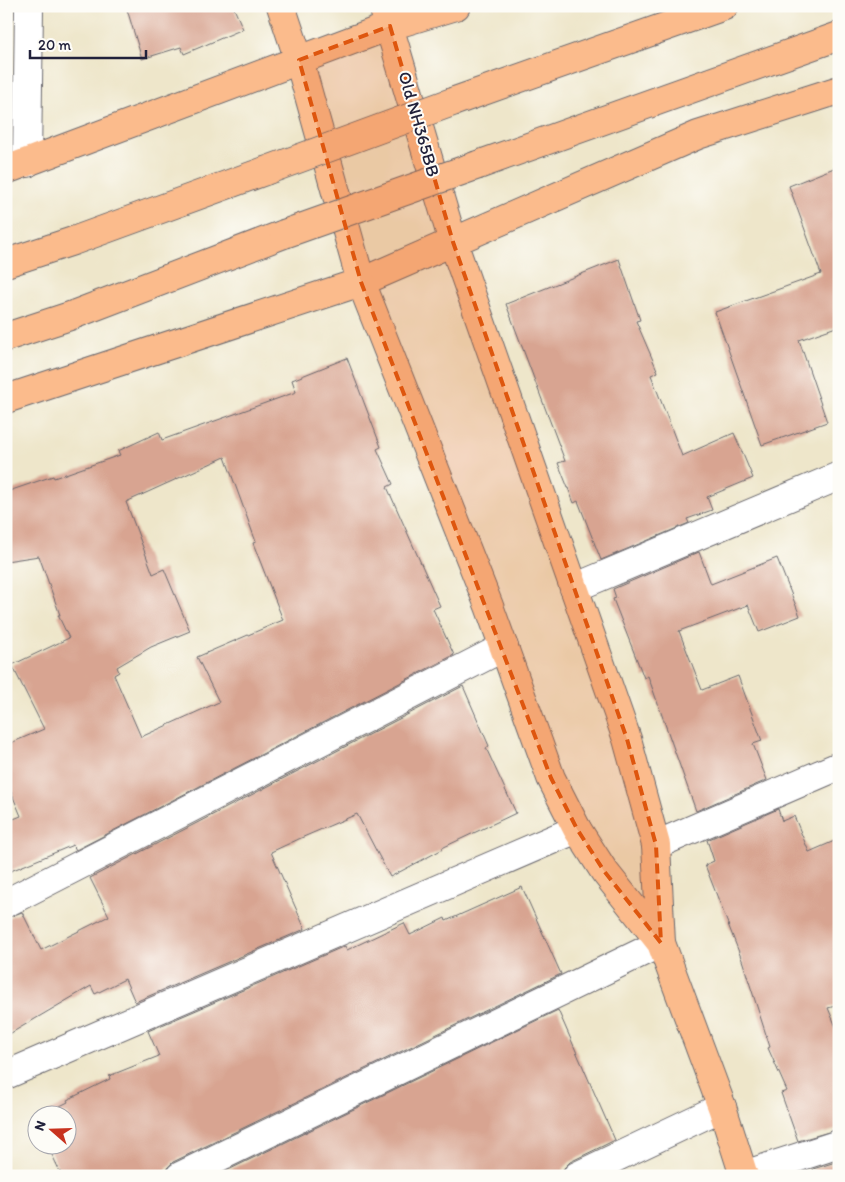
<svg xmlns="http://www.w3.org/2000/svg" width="845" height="1182" viewBox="0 0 845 1182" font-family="Itim,sans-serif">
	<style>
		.building { fill: #d8a491; fill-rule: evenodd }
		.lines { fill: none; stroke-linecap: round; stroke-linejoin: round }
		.minor-casing { stroke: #69676d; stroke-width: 30 }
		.major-casing { stroke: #69676d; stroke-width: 30 }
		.highway-casing { stroke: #69676d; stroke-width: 30 }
		.minor { stroke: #fff; stroke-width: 28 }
		.major { stroke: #fbbb8c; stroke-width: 28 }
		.highway { stroke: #fbbb8c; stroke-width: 28 }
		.highway-bridge-casing { stroke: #69676d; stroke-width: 30; stroke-linecap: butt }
		.highway-bridge { stroke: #fbbb8c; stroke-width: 28 }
		.marked { fill: #de560e; fill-opacity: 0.2; stroke: #de560e; stroke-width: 4; stroke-dasharray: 10 6; stroke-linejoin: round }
		.labels { text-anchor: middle; stroke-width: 4; stroke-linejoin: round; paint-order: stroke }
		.street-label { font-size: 18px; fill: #22223b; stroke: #fdfcf7 }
	</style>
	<rect width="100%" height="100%" fill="#fdfcf7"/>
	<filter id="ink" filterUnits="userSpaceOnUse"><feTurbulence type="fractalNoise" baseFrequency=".02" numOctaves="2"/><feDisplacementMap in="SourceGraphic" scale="10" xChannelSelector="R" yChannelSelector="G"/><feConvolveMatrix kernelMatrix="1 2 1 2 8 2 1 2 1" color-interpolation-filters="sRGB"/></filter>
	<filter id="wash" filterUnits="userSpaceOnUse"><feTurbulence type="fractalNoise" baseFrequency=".0096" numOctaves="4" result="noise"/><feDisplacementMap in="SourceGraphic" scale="20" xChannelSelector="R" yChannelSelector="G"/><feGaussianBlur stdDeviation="1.12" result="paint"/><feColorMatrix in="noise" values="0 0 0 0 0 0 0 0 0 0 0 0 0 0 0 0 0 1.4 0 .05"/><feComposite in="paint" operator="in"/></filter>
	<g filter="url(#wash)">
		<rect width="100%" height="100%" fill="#eee6ca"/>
		<g id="blocks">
			<path class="building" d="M126 6H233L243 29 184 54 181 47 142 59Z
				M839 166V326L799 340 827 422 762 445 715 312 821 274 789 186Z
				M619 259 640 320 636 321 658 372 651 375 682 456 734 433 753 478 707 497 712 510 687 519 689 523 601 560 578 501 574 503 558 463 565 461 506 304Z
				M347 358 381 447 377 449 393 484 387 487 440 606 433 609 454 655 76 850 73 845 6 873V822L21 816 6 780V745L44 729 12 665 69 638 58 615H60L39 556 6 561V492L53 476 54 478 120 455 118 451 159 432 162 440 296 392 292 380ZM225 457 256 542 253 543 283 620 197 657 219 702 141 737 114 675 119 672 117 667 151 647 190 631 164 569 153 574 126 502Z
				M699 552 711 584 777 558 800 616 759 632 748 605 679 631 702 690 738 676 762 741 753 744 767 780 696 811 648 676 644 678 613 599 616 598 613 589Z
				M463 686 489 746 486 748 516 813 442 848 443 849 390 877 357 814 301 838 271 852 305 929 135 1002 125 979 95 994 91 986 6 1036V918L22 912 41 950 109 916 90 878Z
				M778 809 782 821 794 816 809 852 839 839V1005L828 1008 839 1034V1129L798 1141 781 1093 787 1091 768 1048 770 1047 742 960 705 865 714 861 707 840Z
				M522 887 561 974 173 1162 167 1168 165 1176H62L47 1144H68V1114H44L68 1102 67 1100 110 1079 109 1076 159 1056 148 1031 345 946 347 950 404 923 410 935 445 918 446 921Z
				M558 1010 615 1140 570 1162 564 1168 562 1176H216Z
				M839 1161V1176H816L813 1169Z"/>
		</g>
	</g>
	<g filter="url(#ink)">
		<use href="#blocks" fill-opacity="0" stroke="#69676d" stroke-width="1"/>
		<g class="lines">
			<defs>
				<path id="minor" d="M27 163 29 6
					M574 588 839 476
					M656 845 839 766
					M6 903 504 647
					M6 1075 577 829
					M744 1175 839 1144
					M180 1176 661 943
					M577 1176 722 1107"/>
				<path id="major" d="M281 6 299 60
					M383 6 453 242 627 739 656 845 661 943
					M6 170 390 26 456 6
					M361 282 489 606 551 778 577 829 604 871 661 943 722 1107 744 1176
					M6 399 361 282 698 135 839 90"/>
				<path id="highway" d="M299 60 361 282
					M455 101 724 6
					M478 165 839 36
					M6 263 73 241 265 171
					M6 337 70 316 284 234"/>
			</defs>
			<use href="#minor" class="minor-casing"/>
			<use href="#major" class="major-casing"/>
			<use href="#highway" class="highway-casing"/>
			<use href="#minor" class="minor"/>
			<use href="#major" class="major"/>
			<use href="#highway" class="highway"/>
			<defs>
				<path id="highway-bridge" d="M265 171 455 101
					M284 234 478 165"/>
			</defs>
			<use href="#highway-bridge" class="highway-bridge-casing"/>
			<use href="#highway-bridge" class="highway-bridge"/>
		</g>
	</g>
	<path class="marked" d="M390 26 453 242 627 739 656 845 661 943 604 871 577 829 551 778 361 282 299 60Z"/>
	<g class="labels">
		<g class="street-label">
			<text transform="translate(419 124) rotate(74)" y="6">Old NH365BB</text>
		</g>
	</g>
	<rect width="845" height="1182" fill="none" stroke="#fdfcf7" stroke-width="25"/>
	<g transform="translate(52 1130) rotate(290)"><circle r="24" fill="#fdfcf7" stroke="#a5a5ac"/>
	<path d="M0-4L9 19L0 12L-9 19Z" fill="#c8321e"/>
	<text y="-8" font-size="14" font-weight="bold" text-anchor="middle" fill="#22223b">N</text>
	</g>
	<path d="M30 50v8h116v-8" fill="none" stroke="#22223b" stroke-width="2.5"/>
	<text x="38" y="50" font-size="15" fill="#22223b" stroke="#fdfcf7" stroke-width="4" paint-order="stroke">20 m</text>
</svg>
